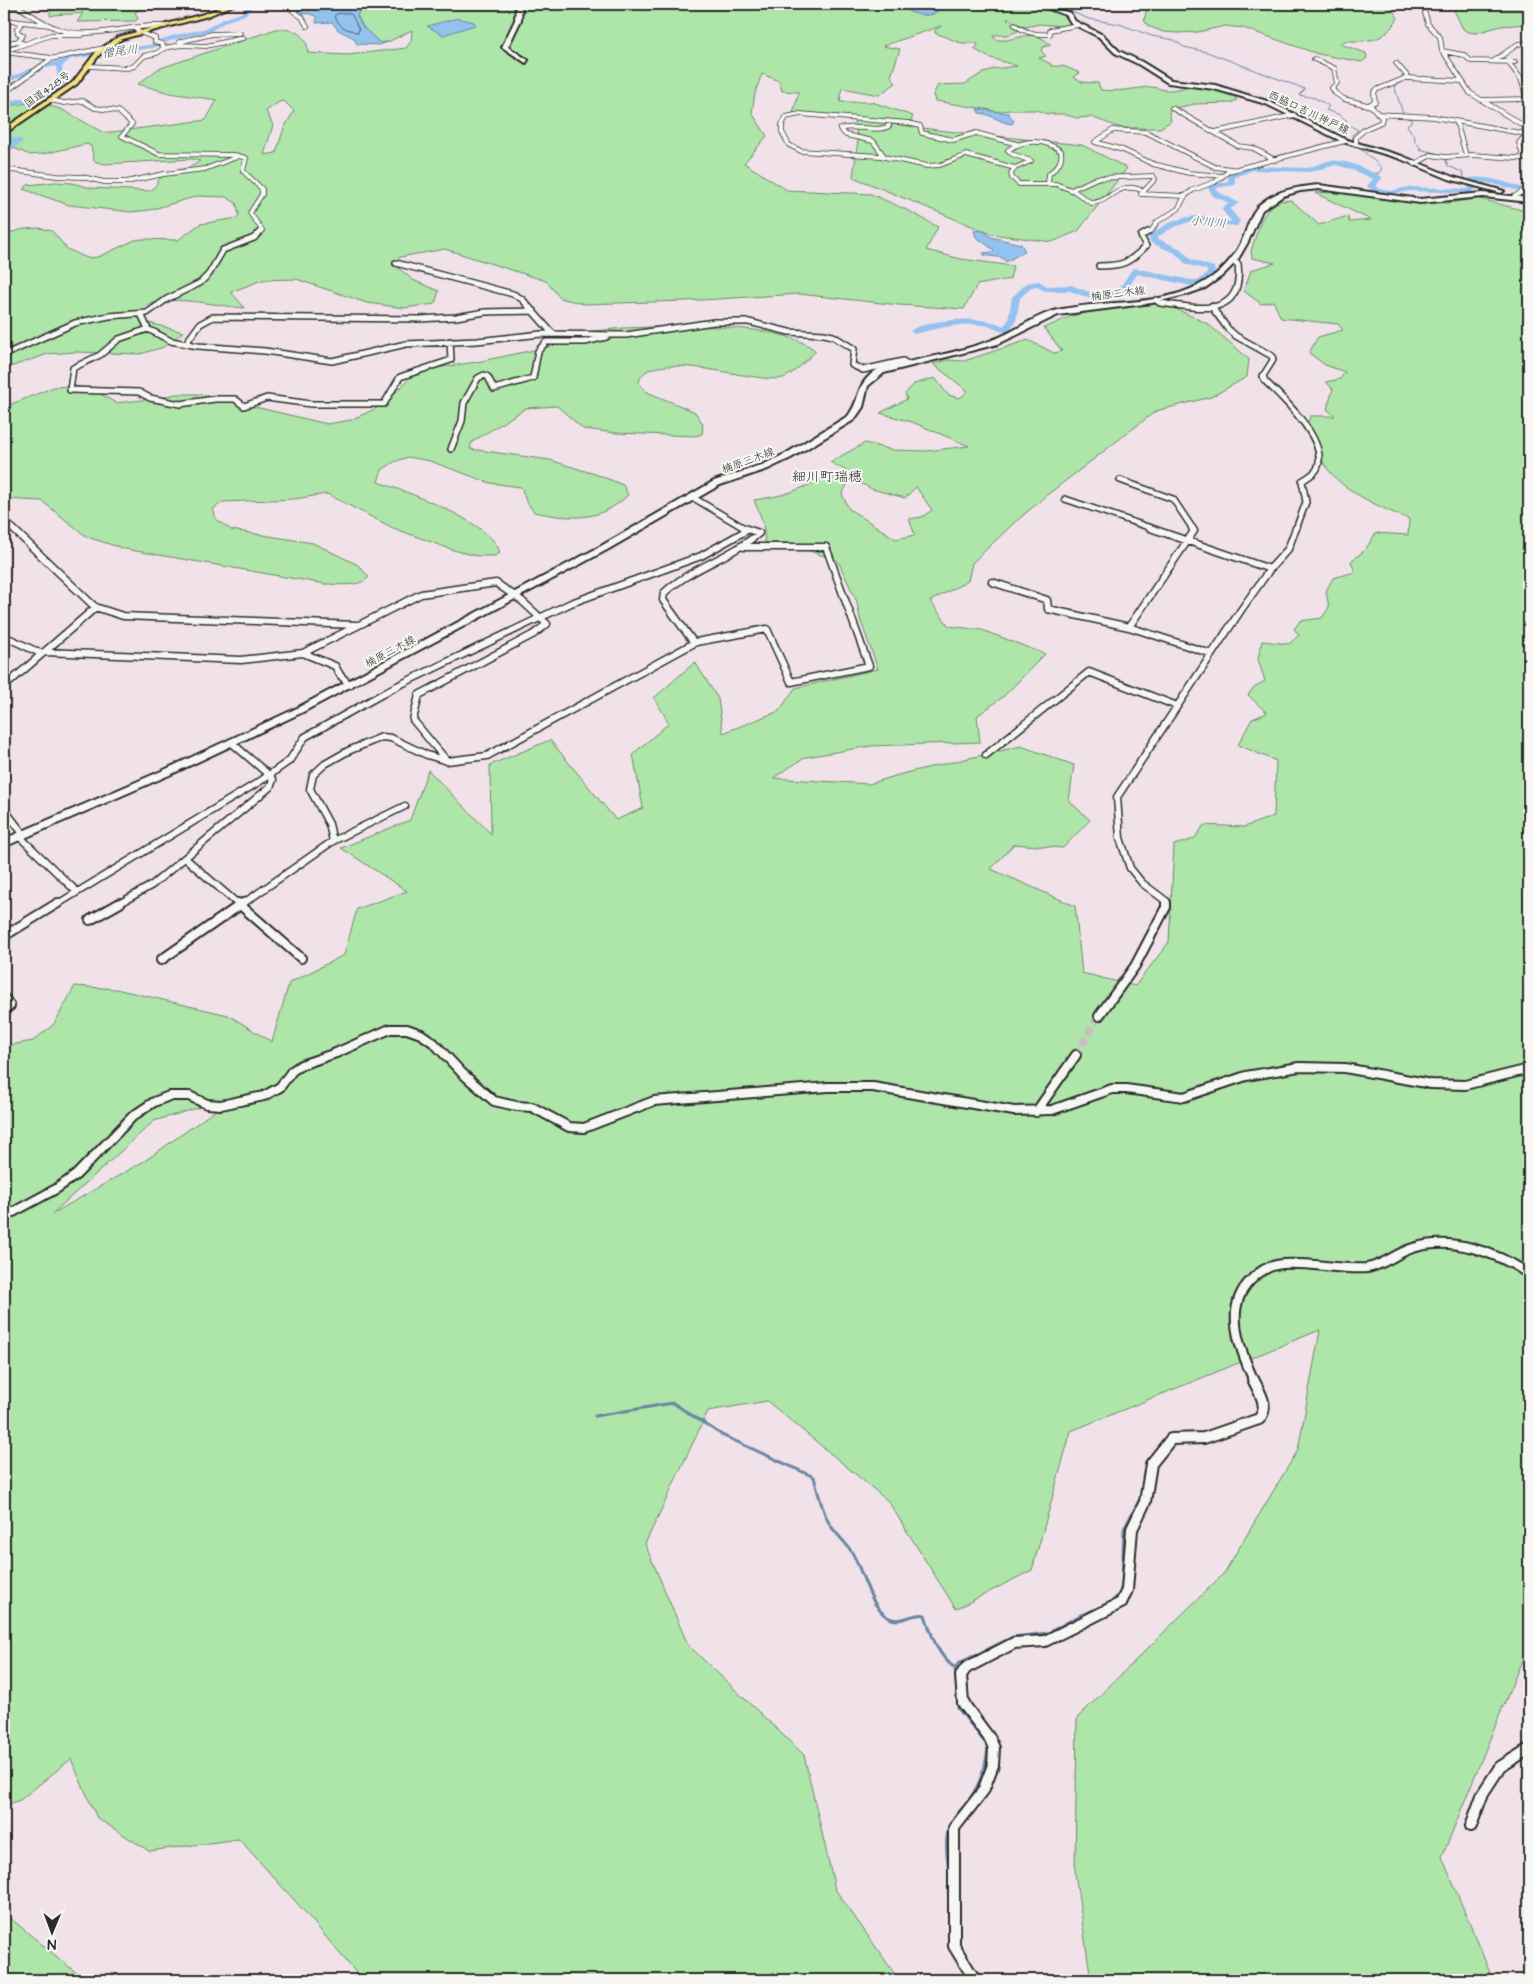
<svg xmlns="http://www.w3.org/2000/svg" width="1533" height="1984" viewBox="0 0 1533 1984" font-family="'Architects Daughter','Klee One',sans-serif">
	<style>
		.green { fill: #aee5a9; stroke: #6c886a; fill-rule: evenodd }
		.water { fill: #94c2ee; stroke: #6a86a0 }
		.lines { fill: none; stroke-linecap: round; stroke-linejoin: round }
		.shore { stroke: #556779; stroke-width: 1 }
		.stream-far1 { stroke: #6a86a0; stroke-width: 1 }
		.stream { stroke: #6a86a0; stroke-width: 3 }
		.river { fill: #94c2ee; fill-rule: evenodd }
		.street-tunnel { stroke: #c9bdc4; stroke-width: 8; stroke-dasharray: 8 4; stroke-linecap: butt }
		.street-far4-casing { stroke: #2b2b2b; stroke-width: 5.5 }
		.street-far3-casing { stroke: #2b2b2b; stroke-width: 8 }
		.street-far2-casing { stroke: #2b2b2b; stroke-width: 9 }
		.street-far1-casing { stroke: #2b2b2b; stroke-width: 12 }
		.street-casing { stroke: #2b2b2b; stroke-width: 14 }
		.secondary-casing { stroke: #2b2b2b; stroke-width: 4 }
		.highway-casing { stroke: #2b2b2b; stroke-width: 4 }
		.street-far4 { stroke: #f6f6f2; stroke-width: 4 }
		.street-far3 { stroke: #f6f6f2; stroke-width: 5 }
		.street-far2 { stroke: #f6f6f2; stroke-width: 6 }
		.street-far1 { stroke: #f6f6f2; stroke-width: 8 }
		.street { stroke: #f6f6f2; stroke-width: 10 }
		.secondary { fill: #f6f6f2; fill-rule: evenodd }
		.highway { fill: #f4e382; fill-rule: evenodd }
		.labels { text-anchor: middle; stroke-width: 4; stroke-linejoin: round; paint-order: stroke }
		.far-street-label { font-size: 11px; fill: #2b2b2b; stroke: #f6f6f2 }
		.far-water-label { font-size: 12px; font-style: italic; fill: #4a5866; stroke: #f6f6f2 }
		.far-quarter-label { font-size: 14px; fill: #2b2b2b; stroke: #f6f6f2 }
	</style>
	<rect width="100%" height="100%" fill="#f1e2ea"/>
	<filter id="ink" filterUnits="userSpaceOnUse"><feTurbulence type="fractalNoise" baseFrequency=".02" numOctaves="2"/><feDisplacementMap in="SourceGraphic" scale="10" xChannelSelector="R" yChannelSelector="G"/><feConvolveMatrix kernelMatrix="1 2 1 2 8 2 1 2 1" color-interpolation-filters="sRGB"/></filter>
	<g filter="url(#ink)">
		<path class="green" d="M51 4H153L135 12 138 19 135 21 77 22 83 13C71 15 62 13 50 16Z
			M328 4C349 4 369 8 389 4H958L962 5 1024 4 1039 6 1066 15 1070 24 1062 26 1040 24 1025 27 1013 22 1009 18 1007 19 1018 31 1008 35H993L995 39C1010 44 1026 30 1041 38 1045 39 1048 43 1051 45L1043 47 1041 51 1046 56 1039 58 1051 64V66H1063L1080 73 1073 77 1082 82 1098 83 1101 90C1117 92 1132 89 1148 87 1155 86 1162 91 1171 90 1191 87 1223 81 1237 100L1231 103 1194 104 1171 109 1169 112 1171 121 1160 128H1121L1091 117 1077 118 1063 114H1047L1036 110H1010L995 112 991 110 935 101 933 95 938 85 965 84 979 75 993 69 1017 66 988 57 974 49 978 46 977 43H961L935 33V30L941 26 883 46 900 49 891 76 896 83 879 95 842 88 840 102H872L913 116 911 121 793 113 799 92 782 91 779 81 762 74 755 93 752 113 767 136 744 163 787 190 871 194 909 211 938 227 926 250 961 259 1013 266 1010 279 977 285 964 309 899 305 799 294 685 301 584 304 560 298 546 281 445 249 400 257 395 265 413 280 439 291 435 304 404 308 367 303 296 279 262 280 231 292 245 308C215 306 184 296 154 303 148 305 142 309 136 312L146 322 183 332 164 347 140 354 75 352 48 354 4 369 5 234 24 229 40 228 52 231 67 249 87 258 98 257 135 240 142 239 178 240 200 224 237 218 239 214 236 203 226 197 198 196 150 210 131 212 69 205 23 189 28 185 55 182 72 183 91 188 150 191C157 187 156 180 163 176 174 169 190 170 200 161L192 159 104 164 94 161 91 146 87 144 43 154 30 155 4 144V106L38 102 63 110 104 133 206 120 217 100 169 93 138 84 158 69 276 29C293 28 308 34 308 53L348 55 406 48 411 41 412 30 388 42 379 43 363 27 354 9H336ZM284 101 294 111 284 128 276 153 264 155 273 125 266 111 279 102Z
			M1148 4H1383L1390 6 1398 18C1383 43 1370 41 1344 41L1340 44 1366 53 1367 58 1362 62 1318 54 1243 28 1225 26 1198 32 1178 33 1163 32 1148 26 1144 20Z
			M1451 4H1529V24L1501 26 1476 33 1468 32 1463 29Z
			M853 118 937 130 1082 145 1127 168 1078 231 1052 242 991 234 853 177 858 140Z
			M1335 192 1418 202 1448 203 1477 198 1529 212V1629L1522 1660 1442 1857 1493 1980H1091L1075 1873 1077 1718 1224 1573 1298 1450 1320 1330 1071 1431 1032 1570 956 1609 888 1501 767 1401 708 1411 645 1544 688 1645 804 1755 835 1889 899 1980H362L305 1912 239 1839 149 1851 97 1818 71 1759 20 1800 4 1806V1046L33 1041 54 1024 75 986 116 989 228 1015 272 1042 289 983 344 955 357 909 407 891 341 848 410 820 428 770 491 834 490 765 550 740 616 820 643 808 633 754 669 723 654 698 695 662 718 699 723 733 779 711 795 688 878 669 860 619 857 602 838 561 787 543H765L763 522 754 500C784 496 801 490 828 475L848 483 842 494 849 509 896 539 915 535 909 519 922 517 932 510 916 487 905 498 872 489 858 482 852 474 830 462 865 443 892 450 926 451 969 446 912 422 880 413 907 399 905 394 914 384 935 378 948 395 960 398 968 391 933 364 948 360 964 361 1028 340 1054 353 1062 351 1044 328 1072 316 1097 310 1145 303 1170 306 1208 324 1249 359 1247 377 1211 397 1156 411 1047 495 1014 523 972 563 968 581 930 601 949 626 982 630 1045 654 1004 696 977 716 980 742 871 746 806 757 773 778 869 784 905 773 1021 746 1074 765 1069 801 1090 820 1063 848 1014 844 991 869 1075 906 1082 973 1135 986 1169 942 1174 845 1194 839 1204 825 1244 827 1274 816 1276 761 1238 745 1252 719 1267 713 1248 695 1254 687 1265 681 1258 659 1262 641 1289 644 1299 635 1294 629 1300 621 1322 618 1329 607 1326 591 1333 578 1355 572 1351 561 1365 550 1376 533 1408 535 1409 519C1381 508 1336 489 1322 460 1316 449 1313 435 1308 423L1310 416H1335L1327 409 1333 389 1326 382 1340 379 1345 372 1325 365 1309 353 1318 337 1343 330 1338 324 1281 318 1273 301 1261 304 1244 291 1251 270 1275 263 1252 258 1251 251 1261 220 1269 208 1280 201 1291 200 1319 225 1348 216 1349 222 1371 220 1315 193ZM234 1097 146 1160 52 1214 154 1121Z
			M679 326C717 327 786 326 816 351 808 358 793 375 783 378 757 385 644 344 639 383L647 392 695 412 703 424 702 434 696 436 616 433 583 429 557 406 526 408 472 442 470 449 550 460 601 476 623 485 628 495C599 523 570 519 534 512L526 501 521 487 490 483 430 461 408 457 394 462 382 470 378 482C407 492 493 522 500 553L494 556H477L453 550 393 528 327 494 294 499 223 502 213 509 216 519 231 530 313 543 358 565 369 577C359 588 338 584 325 584L125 549 87 537 42 501 4 499V407L54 387 76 386 93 390 116 403 160 398 175 394H200L327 424 351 420 383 405 411 377 435 368 477 362 548 347 585 332 623 328Z
			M4 1913 85 1980H4Z"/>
		<path class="water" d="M303 4H328L336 9H357L359 11 357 17 363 27 380 43 388 42 379 45 357 44 354 38 338 30 332 22 316 23 317 17 310 14 297 13 299 6Z
			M907 4H928L940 9C932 18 919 16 908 11Z
			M458 18 474 22 475 25 443 35 427 26Z
			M977 109 1008 113 1014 121 1012 124C1000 123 992 114 979 113Z
			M974 230 984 231 991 237 1021 244 1025 251 1006 262 1003 258 984 255 983 253 992 252 994 250 976 237Z"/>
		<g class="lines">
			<path class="shore" d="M348 13 352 15 359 30 358 33 342 27 334 17 336 14Z"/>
			<path class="stream-far1" d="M1068 4 1067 10 1089 19 1119 24 1152 36 1174 40 1184 47 1207 52 1305 89 1299 95 1315 98 1329 106 1326 110 1340 115 1347 121V124L1358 130 1352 135 1353 146 1362 150 1382 168 1379 173 1367 174
				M1408 79 1394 85 1404 117 1413 120 1407 125 1415 138 1414 141 1421 148 1419 149 1444 155 1448 166 1462 172 1465 179 1472 180"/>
			<path class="stream" d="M595 1416 673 1403 722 1435 814 1477C818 1492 821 1507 828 1521 834 1533 844 1540 851 1551 863 1569 870 1612 892 1619 905 1623 912 1612 925 1615 932 1636 937 1655 955 1668L958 1708 988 1746C987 1765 980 1784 969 1800 962 1810 953 1816 949 1828 944 1842 948 1859 949 1874
				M955 1668 959 1663 1013 1637 1048 1633 1079 1616 1112 1602 1120 1593 1122 1584 1124 1529 1141 1497
				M949 1912 950 1944
				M954 1956 969 1980"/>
			<path class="river" d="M245 4H251L253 7 245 15 227 21 211 31 175 39 152 48 70 59 62 67 65 82C55 101 23 103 4 106V102L34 96 56 86 58 80 56 66 36 70 4 84V80L32 68 62 60 76 54 149 45 171 36 207 28 223 19 241 13 247 7Z
				M4 117 8 119 9 130H4Z
				M4 135 22 140 23 142 4 154V149L13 143 4 139Z
				M1327 161C1345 158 1365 169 1381 176L1382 178 1376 186 1380 189 1390 191 1409 187 1468 189 1469 178C1489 175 1511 184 1529 190V194L1494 184 1476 182V189L1470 193 1409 191 1390 195 1375 193 1367 186 1373 179 1350 169 1336 165 1309 172 1253 170 1235 177V185L1216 188 1219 192 1239 203 1230 209 1240 221 1237 226 1189 222 1172 228 1156 238 1181 249 1192 260 1214 267 1215 274 1204 284 1191 286 1137 274 1127 290 1106 299H1091L1070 291H1045L1037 287H1032L1020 298 1016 321 1008 332C998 333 992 325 982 325 959 323 936 329 914 334L910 331C925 319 987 315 1003 326L1008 321 1012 297 1027 283 1039 281 1047 286 1071 285 1092 293H1105L1121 286 1132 269 1135 268 1191 280H1199L1207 273V270L1186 264 1175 253 1151 243 1148 237 1149 235C1164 225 1182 215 1200 216 1211 217 1221 221 1232 222L1221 209 1229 203 1213 196 1207 186 1228 181V174L1252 166 1308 168Z"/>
			<path class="street-tunnel" d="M1076 1055 1099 1016"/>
			<defs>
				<path id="street-far4" d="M14 4C28 12 43 24 58 29 91 41 131 23 165 26
					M301 4 293 11 302 17 307 26
					M4 8 16 5
					M1425 13 1428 24 1440 37 1442 50 1470 93 1529 129
					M4 20 49 25
					M1015 25C1026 33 1036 35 1050 34V30L1078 25
					M135 28 139 32 155 38V42L162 44 164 48
					M18 41 23 35 18 33 17 29 22 23
					M179 42 212 34 240 33
					M4 44 18 41 25 44 51 35H82
					M4 51 25 44
					M1442 51 1464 55 1471 61 1515 62
					M4 52 52 58
					M1314 59 1334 68 1337 83 1332 88 1335 93 1344 99 1371 106 1382 118 1381 122 1365 129 1356 137V144
					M1494 61 1518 44 1529 43
					M89 66 127 68 134 66 144 56 157 53 164 48 181 45 206 46 243 38
					M1406 78 1462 81
					M4 93 51 59 104 48
					M51 100 64 103 83 101 95 108 118 111 132 124 122 136 159 154 235 155 246 158 243 171 262 189V194L250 213 262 230 258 234
					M1481 100 1527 99 1521 79 1508 62
					M1371 106 1370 104 1375 102 1374 93 1376 90 1408 77 1396 63
					M1172 108 1238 146 1253 148 1275 160
					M1378 114 1434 117 1526 134
					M1456 121 1466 155
					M1215 132 1294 115
					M1095 142 1113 130 1146 132 1215 167 1232 169
					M1095 142 1123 150 1153 164 1189 173 1223 176
					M1017 144 976 133 953 140 922 133 920 126 908 123 800 114 786 117 782 125V132L789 145 801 151 880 156 927 166 940 165 966 155 1015 168 1031 161 1012 154 1008 150C1025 139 1045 139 1061 151 1063 162 1057 167 1049 174L1048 183
					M884 156 873 141 846 135 840 129C855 124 877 133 889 126L888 121
					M1524 159 1519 143 1529 131
					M1415 164 1431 155 1445 157 1473 155 1529 159
					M1015 168 1011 173 1012 178 1019 184H1056L1074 191 1091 203C1111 203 1117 179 1144 191L1141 194 1185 196
					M4 169 57 176 83 177 104 182H126L164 174 205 169 237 157
					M1071 190 1097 178 1153 176 1155 179 1144 191
					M1514 197 1529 187
					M1145 234 1152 230 1157 222 1178 209 1185 196 1193 190 1215 182 1229 171 1345 141"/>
				<path id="street-far3" d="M396 263 513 294 522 299 553 334
					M1099 266C1123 266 1129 263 1146 246L1141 236 1148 232
					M1156 300 1160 303C1197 308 1244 320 1238 264L1234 262
					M1211 306 1228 329 1236 336 1272 356 1273 360 1263 376 1265 381C1282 397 1330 442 1317 469 1314 474 1307 478 1302 481L1306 502 1296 529
					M141 314 148 329 171 341 198 346 265 351 332 361 406 344 477 341 541 334 626 335 714 322H749L789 332 824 334 833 336 854 349 852 365 863 370 903 361 907 364
					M148 329 119 339 100 355 73 368 70 390 139 392 150 398 180 404 215 399H235L244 406 267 398 311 404H384L400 377 451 360 450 341
					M186 343 200 324 213 317 419 319 456 317 485 312 534 311
					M4 355 75 323 109 316 147 313 167 299 200 283 209 274 223 250 254 238 260 232
					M451 449 462 421 464 403 478 378 484 375 488 377 494 389 533 378 538 351 546 342H585L606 337
					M1120 480 1173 499 1193 529
					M692 497 746 529
					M1065 499 1154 529
					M4 521 13 529"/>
				<path id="street-far2" d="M12 528 95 607 123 616 356 625
					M1150 528 1270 569
					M992 582 1047 600 1048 609 1129 627 1212 654
					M1129 627 1194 531 1192 528
					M4 636 42 654
					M694 643 663 600 664 593C692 567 730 558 759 533L744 528
					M45 652 241 660 303 653 421 594 496 583 522 601 547 624 534 634 419 695 413 720 447 761
					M303 653 335 666 340 675 350 685
					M4 687 96 607
					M986 755 1089 672 1177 706
					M4 809 24 835
					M20 837 77 892
					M333 841 329 824 310 789 313 775 325 764 348 751 382 737 391 738 427 755 447 761 487 756 696 642 767 629 791 682 869 666 826 547H744
					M185 858 239 905
					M56 905 262 780 289 761 305 737 393 688 571 603 701 556 747 530
					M117 905 152 885 270 787 273 780 269 775 232 743
					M241 905 333 841 405 806
					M1166 905V901L1142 883 1130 868 1120 838 1117 797 1241 610 1270 569 1288 549 1296 528"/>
				<path id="street-far1" d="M238 903 301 958
					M90 920 120 903
					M4 936 58 903
					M161 960 243 903
					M4 998 10 1006
					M1099 1016 1135 966 1166 907V903
					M1036 1112 1076 1055
					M4 1217 56 1189 76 1175 133 1116 154 1102 169 1096H189L207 1104 221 1105 264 1096 280 1087 292 1071 301 1065 336 1053 390 1029H407L421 1034 434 1043 462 1073 494 1101 516 1106 532 1107 569 1127 584 1128 654 1101 828 1087H873L1014 1111 1052 1110 1112 1089H1126L1184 1097 1246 1076 1299 1067 1345 1068 1431 1084 1465 1085 1529 1069
					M1254 1381C1240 1350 1223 1308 1250 1281 1259 1271 1269 1265 1283 1264 1311 1262 1339 1270 1367 1268 1384 1265 1396 1253 1413 1248 1452 1236 1496 1252 1529 1274"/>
				<path id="street" d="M1471 1826 1483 1793 1500 1767 1529 1749
					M975 1980 954 1946V1828L983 1791 993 1765 994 1748 990 1739 963 1703 961 1675 966 1668 1014 1643 1045 1641 1121 1603 1127 1590 1132 1529 1145 1502 1151 1464 1171 1439 1204 1438 1259 1419C1270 1406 1259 1392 1253 1379"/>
				<path id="secondary" d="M516 4H522L521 20 508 47 528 60 526 63 502 47 515 20Z
					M1035 4H1042L1070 13 1075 21 1103 35 1119 51 1142 62 1171 80 1215 85 1270 102 1347 140 1402 156 1453 177 1504 191 1501 193 1449 179 1398 158 1343 142 1266 104 1214 89 1168 83 1138 64 1115 53 1099 37 1071 23 1066 15Z
					M1319 185 1420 199 1483 193 1529 198V202L1483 197 1420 203 1319 189 1300 191 1283 196 1262 210 1248 242 1237 261 1222 276 1205 288 1185 295 1152 303 1058 315 998 344 884 373 868 386 863 407 854 420 791 458 768 469 720 485 607 550 301 713 174 773 4 847V839L166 769 295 709 601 546 714 481 762 465 785 454 848 416C863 396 853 386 878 369 916 359 956 354 992 340 1014 333 1032 317 1054 311 1101 299 1155 308 1199 285 1219 275 1236 257 1244 236 1248 225 1251 214 1259 205 1275 190 1298 187 1319 185Z"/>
				<path id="highway" d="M228 4H236L208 16 122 39 100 54 77 84 4 134V129L73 82 96 52 118 37 204 14Z"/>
			</defs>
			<use href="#street-far4" class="street-far4-casing"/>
			<use href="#street-far3" class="street-far3-casing"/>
			<use href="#street-far2" class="street-far2-casing"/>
			<use href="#street-far1" class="street-far1-casing"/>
			<use href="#street" class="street-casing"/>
			<use href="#secondary" class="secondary-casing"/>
			<use href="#highway" class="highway-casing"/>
			<use href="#street-far4" class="street-far4"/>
			<use href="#street-far3" class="street-far3"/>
			<use href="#street-far2" class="street-far2"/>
			<use href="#street-far1" class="street-far1"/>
			<use href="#street" class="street"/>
			<use href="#secondary" class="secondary"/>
			<use href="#highway" class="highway"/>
		</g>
	</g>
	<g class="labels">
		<g class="far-street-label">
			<text transform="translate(47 89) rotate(-36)" y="4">国道428号</text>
			<text transform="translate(1309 112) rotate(25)" y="4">西脇口吉川神戸線</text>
			<text transform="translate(1118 293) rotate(-7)" y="4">楠原三木線</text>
			<text transform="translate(748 460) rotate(-20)" y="4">楠原三木線</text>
			<text transform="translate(390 651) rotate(-28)" y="4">楠原三木線</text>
		</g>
		<g class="far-water-label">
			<text transform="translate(120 51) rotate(-8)" y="4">僧尾川</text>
			<text transform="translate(1208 222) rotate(5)" y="4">小川川</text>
		</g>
		<g class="far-quarter-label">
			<text x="827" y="481">細川町瑞穂</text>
		</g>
	</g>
	<rect width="1533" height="1984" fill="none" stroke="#f6f6f2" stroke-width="20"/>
	<rect x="10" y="10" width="1513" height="1964" fill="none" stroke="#2b2b2b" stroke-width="2" filter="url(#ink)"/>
	<g transform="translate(52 1932) rotate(181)" stroke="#f6f6f2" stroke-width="4" paint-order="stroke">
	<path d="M0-4L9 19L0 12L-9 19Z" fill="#2b2b2b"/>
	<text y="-8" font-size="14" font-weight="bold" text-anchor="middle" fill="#2b2b2b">N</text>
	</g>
</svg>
